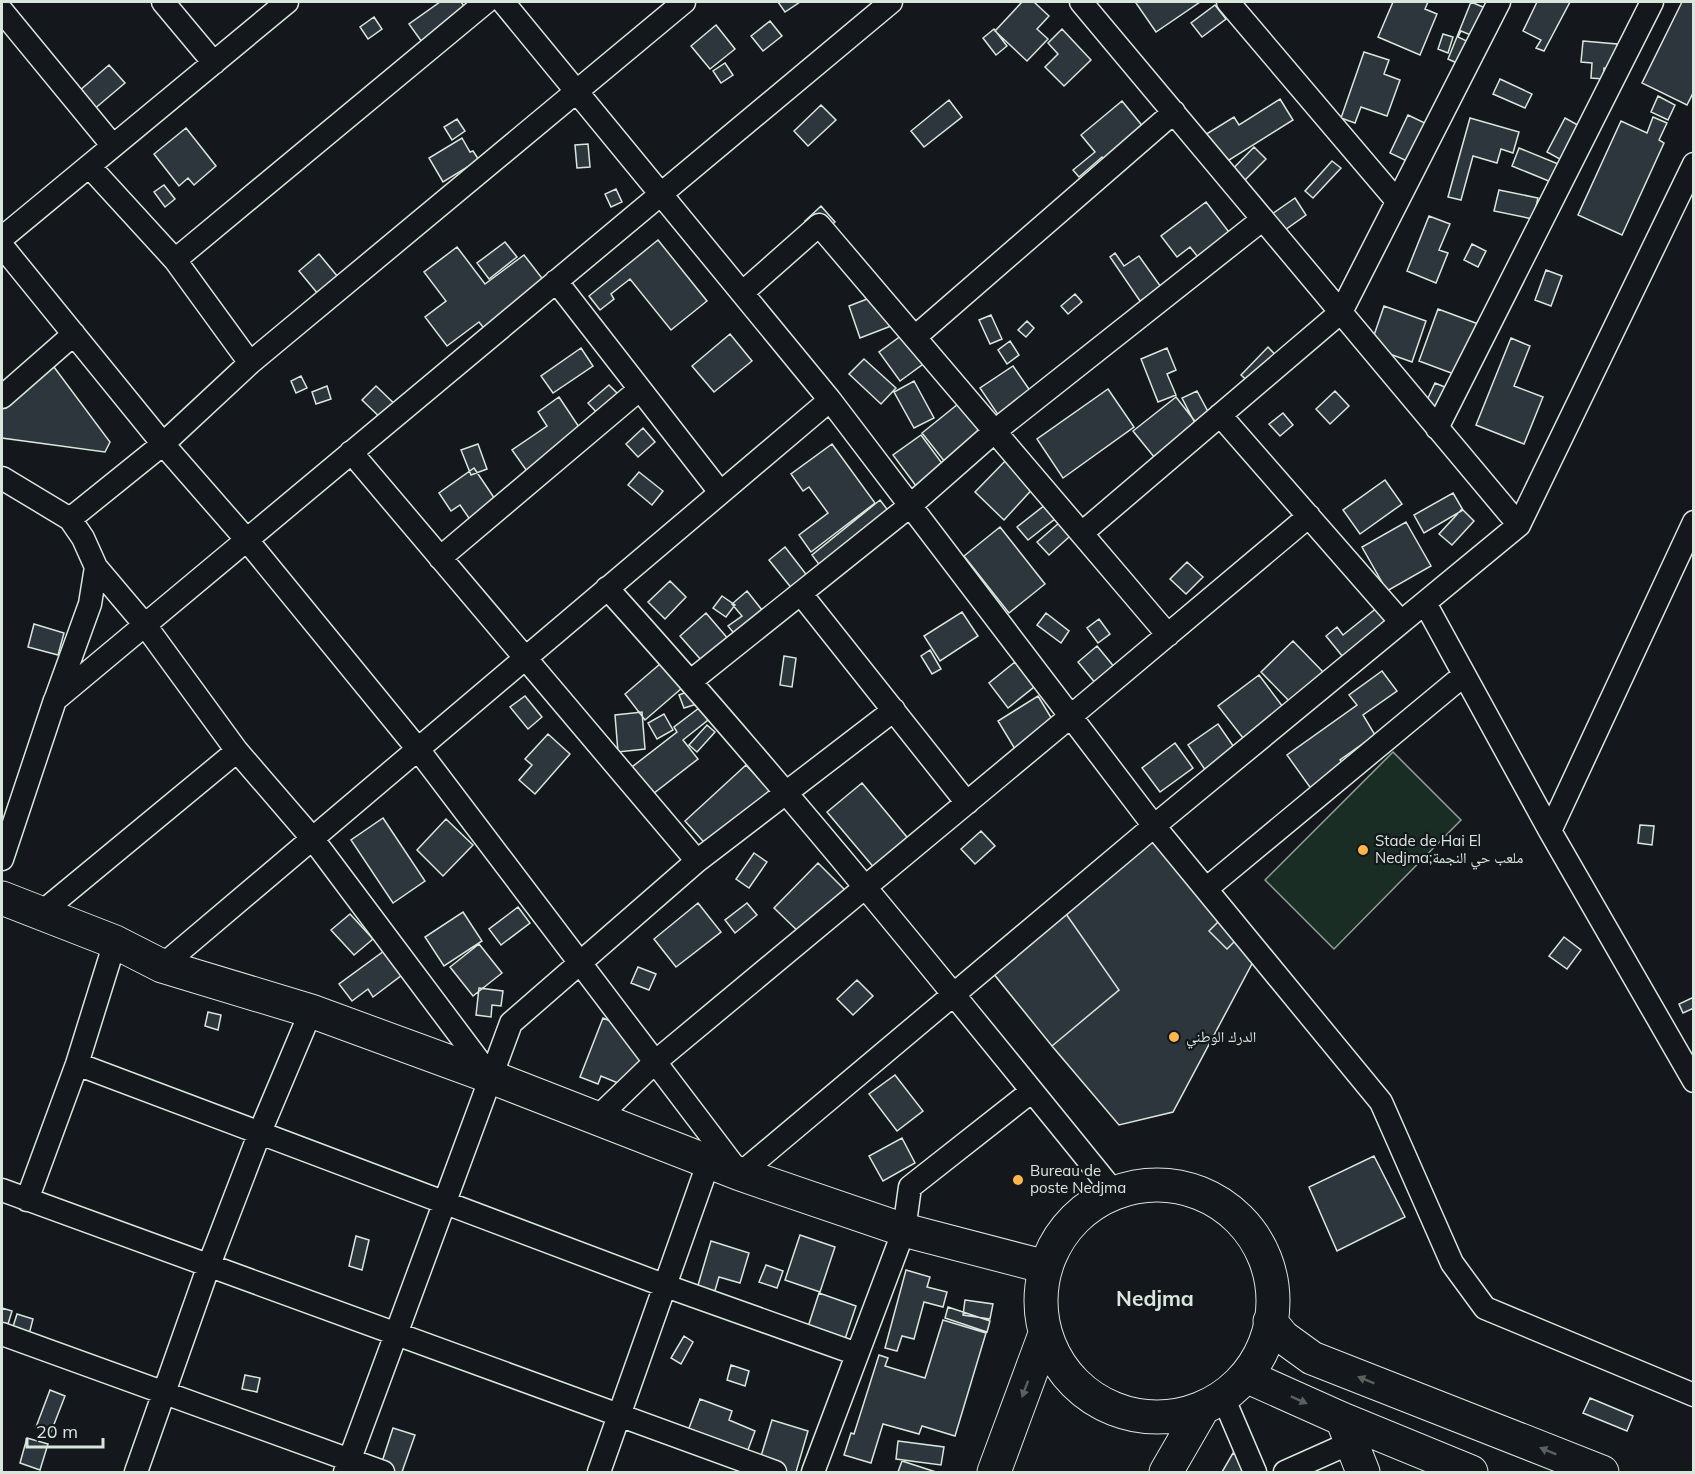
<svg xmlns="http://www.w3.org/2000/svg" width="1695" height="1474" viewBox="0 0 1695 1474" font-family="Mulish,'Noto Naskh Arabic',sans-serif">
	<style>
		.green { fill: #1a2d24; stroke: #939e99; stroke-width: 1.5 }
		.building { fill: #2c363c; stroke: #d8e6dc; stroke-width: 1.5 }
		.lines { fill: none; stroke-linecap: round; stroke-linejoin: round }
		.street-casing { stroke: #d8e6dc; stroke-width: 25 }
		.secondary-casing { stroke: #d8e6dc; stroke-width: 35 }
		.street { stroke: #14181c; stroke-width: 22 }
		.secondary { stroke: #14181c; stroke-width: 33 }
		.oneway { fill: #59605f }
		.poi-dot { fill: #ffb74d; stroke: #14181c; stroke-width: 2 }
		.labels { text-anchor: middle; stroke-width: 4.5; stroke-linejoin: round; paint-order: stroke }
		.poi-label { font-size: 15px; fill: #d8e6dc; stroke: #14181c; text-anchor: start }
		.district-label { font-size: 21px; font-weight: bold; fill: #d8e6dc; stroke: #14181c }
	</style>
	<rect width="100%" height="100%" fill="#14181c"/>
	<path class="green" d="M1393 752 1461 820 1334 949 1265 880Z"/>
	<path class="building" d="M440 2H461L465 7 450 17 460 30 429 52 409 24Z
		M778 2H800L785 12Z
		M1022 2H1034L1049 16 1037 29 1048 39 1027 61 995 31Z
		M1138 2H1200L1156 32 1136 3Z
		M1393 2H1428L1425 9 1437 14 1420 55 1378 37Z
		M1471 2 1490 10 1478 38 1461 31 1458 37 1477 46 1468 68 1448 59Z
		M1537 2H1570L1544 51 1536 48 1541 40 1523 31Z
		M1682 2H1694V91L1687 105 1642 83Z
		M1215 5 1226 19 1202 37 1191 23Z
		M374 17 382 29 368 39 360 27Z
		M770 21 782 36 763 51 751 36Z
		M716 25 735 49 710 69 691 46Z
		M994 29 1007 46 996 55 983 38Z
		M1062 29 1091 60 1064 86 1045 67 1058 54 1048 43Z
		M1443 34 1453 37 1448 53 1438 49Z
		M1583 41 1617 44 1614 69 1604 68 1603 79 1591 78 1592 63 1581 62Z
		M1364 52 1389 60 1384 74 1400 80 1387 116 1361 107 1355 123 1341 118Z
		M725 63 733 75 721 83 713 71Z
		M109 65 125 83 86 116 71 98Z
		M1500 79 1532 94 1525 108 1493 94Z
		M1658 96 1675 105 1668 120 1651 112Z
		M1280 99 1293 120 1218 167 1200 138 1234 117 1239 125Z
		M949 100 962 117 924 147 911 131Z
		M1122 101 1149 134 1109 167 1102 157 1079 177 1073 170 1095 152 1081 135Z
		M821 105 836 120 808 146 794 131Z
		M1408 115 1431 126 1413 164 1390 153Z
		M1653 117 1667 123 1659 140 1664 143 1622 235 1578 215 1621 121 1647 133Z
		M1470 118 1519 132 1513 153 1501 149 1497 163 1473 156 1461 200 1448 197Z
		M1565 118 1585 129 1567 163 1547 152Z
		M457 119 465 131 452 140 444 127Z
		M186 128 216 166 194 185 188 178 179 186 154 154Z
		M462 138 470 152 473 151 479 160 443 182 429 158Z
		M588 144 590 167 577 168 575 145Z
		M1254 147 1266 159 1237 188 1225 177Z
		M1519 148 1563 166 1556 184 1512 166Z
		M1332 161 1341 168 1313 198 1305 191Z
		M164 185 175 199 165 207 154 192Z
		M616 189 622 202 611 207 605 194Z
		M1499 190 1538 198 1533 219 1494 211Z
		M1295 198 1306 215 1268 242 1256 225Z
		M1206 202 1232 236 1201 261 1190 247 1177 257 1161 236Z
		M821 206 835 222 819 236 805 221Z
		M1429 216 1450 224 1439 250 1448 253 1436 283 1407 271Z
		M658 240 707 301 671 330 630 279 611 294 614 299 600 310 589 296Z
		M505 242 517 257 489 279 477 263Z
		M1472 244 1486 251 1478 267 1464 260Z
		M457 247 485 284 524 255 552 291 491 337 479 322 447 346 425 317 446 301 424 272Z
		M1115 253 1124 266 1139 256 1161 287 1140 301 1110 257Z
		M319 254 343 283 323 300 299 271Z
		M1546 270 1562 276 1551 306 1535 300Z
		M880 294 891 326 860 338 849 306Z
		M1075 294 1082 302 1068 314 1061 306Z
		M1384 306 1426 321 1412 362 1370 347Z
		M1438 309 1481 325 1462 377 1419 361Z
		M991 315 1002 339 990 344 979 320Z
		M1027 321 1034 328 1026 337 1018 330Z
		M909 330 930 359 900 381 879 352Z
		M730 334 752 361 714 392 692 366Z
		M1511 338 1530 346 1514 386 1543 397 1524 444 1476 425Z
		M1010 341 1019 355 1007 364 998 350Z
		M1268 347 1282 362 1256 389 1241 375Z
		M581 348 593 366 553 393 541 376Z
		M1167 348 1176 370 1167 374 1176 395 1158 402 1141 359Z
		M864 359 896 388 881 404 849 374Z
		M51 363 110 442 105 452 2 438V407Z
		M1013 366 1040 405 1007 428 980 388Z
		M301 376 307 388 296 393 291 381Z
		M914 381 934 418 914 428 894 392Z
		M1435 383 1452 390 1440 418 1422 411Z
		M609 385 620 396 599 415 588 403Z
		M327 386 331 399 316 404 312 392Z
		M376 386 403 412 390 427 362 400Z
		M1108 389 1134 427 1063 478 1037 439Z
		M1197 391 1212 419 1197 427 1182 398Z
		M1335 391 1349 406 1330 424 1316 409Z
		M559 397 585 436 529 474 512 450 547 426 538 412Z
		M1176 397 1201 429 1159 463 1133 431Z
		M963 400 990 434 949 467 922 433Z
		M1283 413 1293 425 1280 436 1269 424Z
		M643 428 655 442 638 457 626 444Z
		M921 435 944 466 916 486 893 455Z
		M478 444 487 469 471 475 461 450Z
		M832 444 875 503 811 552 799 535 828 513 809 487 803 491 791 474Z
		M1010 456 1038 483 1004 520 975 492Z
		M474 468 499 505 473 524 460 505 451 511 439 493Z
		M639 472 663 491 652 505 628 485Z
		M1385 480 1402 504 1360 534 1343 510Z
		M1453 493 1463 510 1424 533 1414 515Z
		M880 500 893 517 824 571 812 555Z
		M1050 501 1060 515 1028 540 1017 527Z
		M1462 509 1474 521 1452 545 1439 534Z
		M1067 516 1078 529 1049 555 1037 542Z
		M1406 522 1431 566 1387 591 1362 547Z
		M1000 527 1045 584 1009 613 964 556Z
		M785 547 809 578 793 590 769 560Z
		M1187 562 1203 577 1186 594 1170 579Z
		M670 581 686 597 665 619 648 602Z
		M747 591 770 620 741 642 728 626 742 616 732 604Z
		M722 596 735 605 726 617 713 608Z
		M1378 607 1389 620 1343 657 1326 636 1337 627 1343 635Z
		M962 612 978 636 940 661 924 636Z
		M706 613 735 647 709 669 680 636Z
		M1046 613 1069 631 1061 643 1037 625Z
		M1099 619 1110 634 1098 643 1087 628Z
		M34 624 64 633 58 655 28 647Z
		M1293 641 1325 674 1293 705 1261 672Z
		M1097 646 1120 674 1101 690 1078 662Z
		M930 650 941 669 932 674 921 656Z
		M784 656 796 658 792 687 780 685Z
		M1015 662 1034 687 1008 708 989 683Z
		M660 664 682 688 645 720 625 694Z
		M1382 671 1397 691 1363 715 1375 735 1340 760 1345 766 1312 790 1287 755 1357 705 1349 695Z
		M1259 675 1283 707 1243 738 1218 706Z
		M692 690 697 704 684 708 679 695Z
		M525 696 542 717 528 729 510 707Z
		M1038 696 1058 729 1018 754 998 721Z
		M699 708 708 720 683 740 698 759 640 804 619 777 677 732 674 727Z
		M642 712 645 749 618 752 615 715Z
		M664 714 673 730 657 739 648 723Z
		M1218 724 1236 750 1206 771 1188 745Z
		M707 725 715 732 697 752 689 745Z
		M548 734 570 754 535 794 519 780 532 765 525 759Z
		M1175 743 1193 768 1160 792 1142 768Z
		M746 765 772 793 710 849 685 821Z
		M862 783 916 848 881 876 827 812Z
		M383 818 425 881 393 903 351 840Z
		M446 819 473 845 443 876 417 850Z
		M1640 825 1654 826 1652 845 1638 843Z
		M1165 830 1262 945 1173 1112 1119 1125 1052 1046 1119 990 1064 911Z
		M981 831 995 846 975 864 961 849Z
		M754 853 767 862 749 888 736 879Z
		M818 863 847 892 804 937 774 908Z
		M698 903 721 932 676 967 654 939Z
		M747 903 757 915 735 933 725 920Z
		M518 907 530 923 501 945 489 929Z
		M1064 911 1119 990 1052 1046 993 973Z
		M463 912 482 941 444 966 425 937Z
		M350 914 373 939 354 955 331 930Z
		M1223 917 1241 935 1227 949 1209 931Z
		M1564 937 1581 950 1567 969 1549 956Z
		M479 944 502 973 473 996 450 967Z
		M384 951 402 975 373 997 368 989 352 1001 339 984Z
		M638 967 656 974 649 990 631 983Z
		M857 980 873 996 853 1015 837 999Z
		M479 988 503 991 501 1006 492 1005 491 1017 476 1015Z
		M1694 997V1008L1683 1013 1679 1004Z
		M208 1012 221 1015 218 1030 205 1026Z
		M603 1018 639 1033 647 1043 630 1088 601 1076 598 1084 580 1077Z
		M895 1075 923 1111 897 1131 869 1094Z
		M902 1138 915 1163 883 1181 869 1156Z
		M1374 1156 1405 1217 1337 1251 1309 1187Z
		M800 1235 835 1247 820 1292 785 1280Z
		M356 1236 369 1240 362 1270 349 1266Z
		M711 1241 749 1253 740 1283 719 1277 713 1297 696 1292Z
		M766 1265 783 1271 777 1288 759 1282Z
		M906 1270 930 1277 927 1287 947 1292 943 1307 924 1302 914 1339 902 1336 897 1351 885 1348Z
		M819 1293 856 1306 842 1348 805 1336Z
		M965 1300 993 1304 990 1319 963 1315Z
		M948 1307 990 1321 987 1332 945 1318Z
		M2 1308 12 1311 4 1337 2 1336Z
		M17 1314 33 1319 28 1338 11 1333Z
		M943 1320 986 1333 955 1436 922 1426 919 1434 883 1424 871 1463 844 1455 851 1433 854 1434 879 1355 888 1358 885 1366 925 1378Z
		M684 1336 693 1342 681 1364 671 1358Z
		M731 1365 749 1371 745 1386 727 1380Z
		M245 1375 260 1378 257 1392 242 1389Z
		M50 1390 65 1396 51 1432 36 1427Z
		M1590 1398 1633 1416 1627 1431 1583 1413Z
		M700 1399 732 1411 729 1420 755 1431 745 1458 683 1444Z
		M772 1420 808 1431 796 1472H782L758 1466Z
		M393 1428 415 1435 402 1472H395L380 1468Z
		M27 1438 48 1444 40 1470 20 1463Z
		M898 1441 944 1447 941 1465 896 1459Z
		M1233 1453 1251 1463 1245 1472H1222Z
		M902 1461 936 1472H898Z"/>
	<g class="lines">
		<defs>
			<path id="street" d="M163 2 214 63
				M503 2 830 400 1154 826 1381 1102 1452 1263 1485 1308 1694 1395
				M1228 2 1397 201
				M2 11 113 146
				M89 166 175 260 250 363
				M2 238 287 2
				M2 246 163 444 246 539 417 748 740 1174 1154 826 1519 525 1081 2
				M175 260 486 2
				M556 281 720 492
				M742 293 819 225 1168 635
				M915 337 1174 112
				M2 397 74 334
				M1220 415 1401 622
				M1437 428 1652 2
				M351 452 697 861
				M2 478 70 519 83 538 96 567 90 604 56 698
				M70 519 163 444 250 363 684 2
				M1519 525 1694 164
				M1082 533 1341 312 1499 2
				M440 558 640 389
				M96 567 145 625 237 751 312 838 491 1077 345 1472
				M607 588C783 783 949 988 1114 1192
				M801 594 967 803
				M1425 603 1550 831 1694 1081
				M691 681 911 505 995 431 1263 219
				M1550 831 1694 522
				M2 859 55 700 891 2
				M1206 889 1464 675
				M41 913 237 751
				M162 966 830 400
				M77 1064 666 1286 857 1354
				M491 1077 511 1023 697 861 894 710
				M597 1118 655 1062 1071 716 1309 516
				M2 1190 775 1472
				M27 1200 77 1064 115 942
				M2 1334 383 1472
				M1223 1397 1255 1472
				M136 1472 209 1265 260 1132 311 1011
				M599 1472 709 1161
				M813 1472 904 1230 910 1187 1032 1091
				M1285 1472 1350 1443"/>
			<path id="secondary" d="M2 898 115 942 162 966 311 1011 491 1077 740 1174 904 1230 1046 1267
				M1041 1301a116 116 0 1 1 232 0a116 116 0 1 1-232 0Z
				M1270 1321 1283 1337 1312 1358 1602 1472
				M1246 1376 1342 1419 1471 1472
				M1342 1419 1363 1472
				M994 1472 1045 1334
				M1166 1472 1203 1408"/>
		</defs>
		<use href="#street" class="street-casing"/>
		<use href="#secondary" class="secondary-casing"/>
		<use href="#street" class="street"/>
		<use href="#secondary" class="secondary"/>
	</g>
	<defs><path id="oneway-solid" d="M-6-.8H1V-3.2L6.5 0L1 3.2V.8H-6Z" transform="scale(1.5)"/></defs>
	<g class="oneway">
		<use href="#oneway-solid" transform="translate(1366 1380) rotate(-158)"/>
		<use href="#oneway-solid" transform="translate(1025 1389) rotate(110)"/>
		<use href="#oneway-solid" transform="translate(1299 1400) rotate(24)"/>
		<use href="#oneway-solid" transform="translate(1548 1451) rotate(-158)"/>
	</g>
	<g class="poi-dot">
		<circle cx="1363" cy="850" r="6"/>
		<circle cx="1174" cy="1037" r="6"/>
		<circle cx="1018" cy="1180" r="6"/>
	</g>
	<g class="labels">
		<g class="poi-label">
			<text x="1375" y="846">Stade de Hai El<tspan x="1375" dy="17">Nedjma;ملعب حي النجمة</tspan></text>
			<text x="1186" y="1042">الدرك الوطني</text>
			<text x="1030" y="1176">Bureau de<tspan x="1030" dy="17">poste Nedjma</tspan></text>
		</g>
		<g class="district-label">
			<text x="1155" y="1306">Nedjma</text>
		</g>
	</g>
	<rect width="1695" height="1474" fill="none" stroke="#d8e6dc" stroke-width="6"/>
	<path d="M27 1438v9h76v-9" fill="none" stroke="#d8e6dc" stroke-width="3"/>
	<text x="36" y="1438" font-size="18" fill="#d8e6dc" stroke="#14181c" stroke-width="4.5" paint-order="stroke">20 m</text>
</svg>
